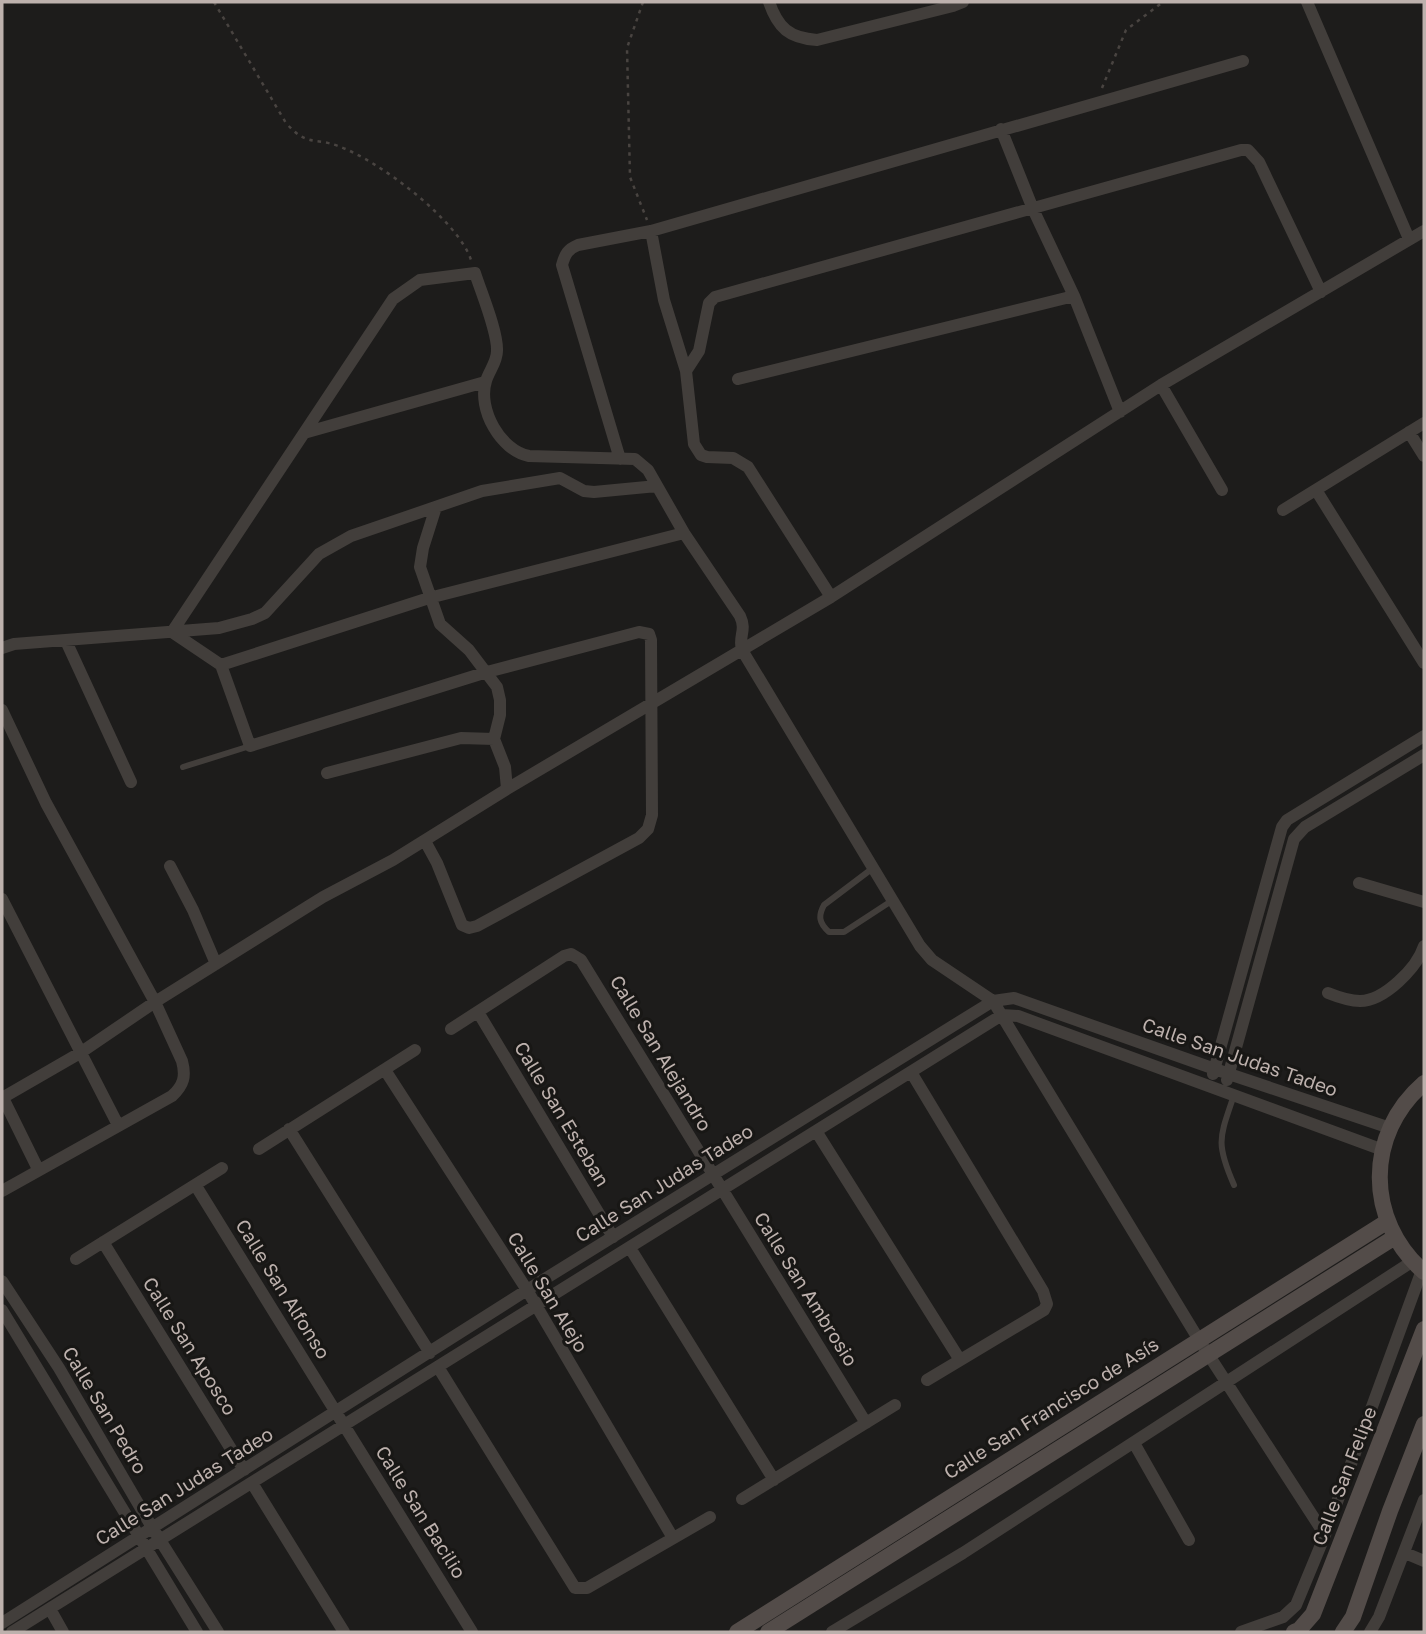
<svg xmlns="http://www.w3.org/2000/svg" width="1426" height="1634" viewBox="0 0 1426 1634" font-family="'Golos Text',sans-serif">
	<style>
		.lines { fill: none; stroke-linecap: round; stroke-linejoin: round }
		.path { stroke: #494441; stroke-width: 2.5; stroke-dasharray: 3.5 5; stroke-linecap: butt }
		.lane { stroke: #423e3b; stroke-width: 6 }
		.street { stroke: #423e3b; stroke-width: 12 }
		.secondary { stroke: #534c49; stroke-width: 16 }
		.labels { text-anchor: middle; stroke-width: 6; stroke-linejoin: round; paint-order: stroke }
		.street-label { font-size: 19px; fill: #bdb1ad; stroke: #181715 }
	</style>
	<rect width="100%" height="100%" fill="#1d1c1b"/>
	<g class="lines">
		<path class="path" d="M214 2 286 123C307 147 314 137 338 146 378 160 458 220 471 260
			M643 2 627 48 630 177 647 220
			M1102 88 1126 30 1163 2"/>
		<path class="lane" d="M183 767 250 746
			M873 868 824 905C818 916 819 923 829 932H844L893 900
			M1234 1185C1215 1142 1220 1137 1234 1095"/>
		<path class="street" d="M769 2C778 28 789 38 817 40L953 6 963 2
			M1307 2 1409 239
			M1001 129 1033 209 1074 296 1120 412
			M651 231 664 300 686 371 694 444 701 455 707 457 733 458 748 467 831 597
			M686 371 699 351 709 303 715 297 1241 150H1248L1259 162 1321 292
			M738 379 1074 296
			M1161 385 1222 490
			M1409 432 1424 456
			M304 433 485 382
			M620 459 562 265C565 254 568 249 578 245L651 231 1243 61
			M1316 490 1424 663
			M1283 510 1424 423
			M684 533 429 598 221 665 172 632 393 299 420 280 475 273C481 292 498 332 497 351 497 362 489 371 486 381 477 409 501 451 529 456L635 459 648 470 684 533 740 616C747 631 738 636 742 650L920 946 932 960 993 1001 1199 1340 1325 1535
			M66 641 131 782
			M2 648 14 644 219 628 252 619 265 613 319 554 351 536 482 491 560 478 584 491 594 492 657 486
			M221 665 250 746 487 672 639 632 649 634 651 640 652 815 648 829 639 838 477 926 469 928 462 925 437 863 425 841
			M2 710 46 803 155 1002 182 1061C186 1076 184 1085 172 1096L2 1191
			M494 739 505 767 507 789
			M327 773 461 738 494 739 500 715V700L497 687 469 650 440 624 420 567 423 548 436 507
			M170 866 193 910 216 964
			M1359 883 1424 902
			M2 899 118 1125
			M1328 993C1338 997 1349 1001 1360 1001 1384 1001 1417 968 1424 946
			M478 1012 613 1237
			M451 1029 564 956 571 954 581 960 866 1423
			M385 1070 527 1290 673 1538
			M911 1072 1043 1291 1047 1304 1044 1310 927 1380
			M1213 1074 1282 827 1287 820 1424 736
			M1227 1080 1294 839 1305 827 1424 755
			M2 1096 38 1169
			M2 1098 80 1053 155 1002 323 897 393 860 507 789 831 597 1161 385 1424 231
			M289 1129 430 1353
			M816 1131 960 1360
			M259 1149 415 1050
			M196 1186 472 1632
			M103 1242 244 1470
			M630 1248 774 1480
			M76 1259 222 1168
			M2 1281 59 1368 153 1529 218 1632
			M2 1310 197 1632
			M438 1367 575 1588H587L710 1517
			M1134 1443 1189 1540
			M252 1483 344 1632
			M742 1499 895 1405
			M1405 1553 1424 1561
			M50 1609 63 1632
			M2 1623 527 1290 993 1001 1014 998 1229 1074 1390 1128
			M12 1632 1002 1015 1018 1016 1383 1150
			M832 1632 963 1553 1413 1261
			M1241 1632 1283 1617 1296 1605 1325 1535 1422 1270
			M1370 1632 1379 1617 1424 1500"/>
		<path class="secondary" d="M1424 1083C1365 1134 1365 1220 1424 1272
			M737 1632 1388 1221
			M768 1632 1395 1237
			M1294 1632 1299 1630 1313 1614 1424 1329
			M1343 1632 1353 1617 1390 1511 1424 1424"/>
	</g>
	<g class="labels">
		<g class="street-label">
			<text transform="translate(661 1053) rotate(59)" y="7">Calle San Alejandro</text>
			<text transform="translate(1240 1057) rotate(19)" y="7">Calle San Judas Tadeo</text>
			<text transform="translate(562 1114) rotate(59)" y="7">Calle San Esteban</text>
			<text transform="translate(664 1183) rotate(-32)" y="7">Calle San Judas Tadeo</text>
			<text transform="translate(283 1289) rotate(58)" y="7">Calle San Alfonso</text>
			<text transform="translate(806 1289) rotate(58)" y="7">Calle San Ambrosio</text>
			<text transform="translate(548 1292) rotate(59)" y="7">Calle San Alejo</text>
			<text transform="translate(190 1346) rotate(58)" y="7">Calle San Aposco</text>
			<text transform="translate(1051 1408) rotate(-32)" y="7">Calle San Francisco de Asís</text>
			<text transform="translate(105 1410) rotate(59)" y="7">Calle San Pedro</text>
			<text transform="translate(1344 1476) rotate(-69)" y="7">Calle San Felipe</text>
			<text transform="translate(184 1486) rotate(-32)" y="7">Calle San Judas Tadeo</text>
			<text transform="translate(421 1512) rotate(58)" y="7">Calle San Bacilio</text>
		</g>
	</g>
	<rect width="1426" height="1634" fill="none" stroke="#bdb1ad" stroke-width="7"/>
</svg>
